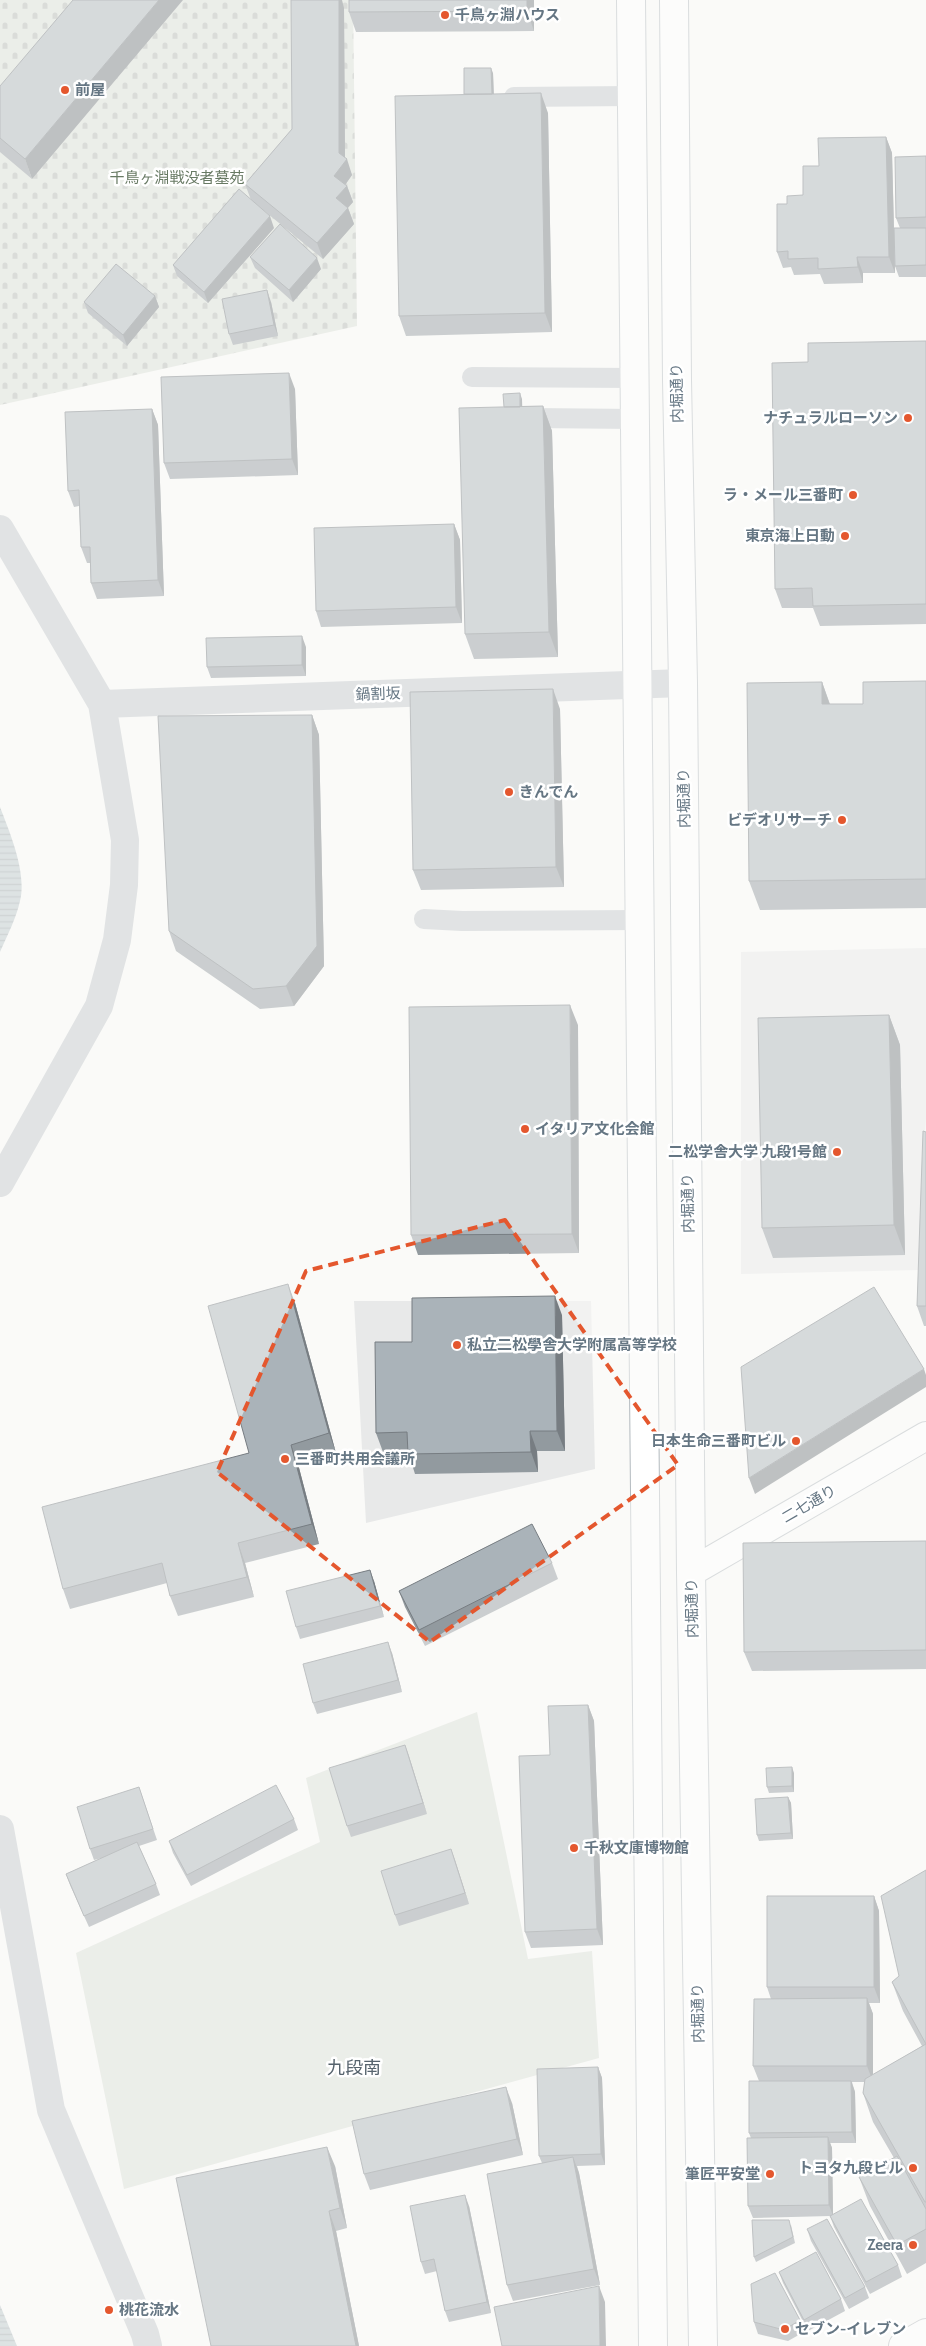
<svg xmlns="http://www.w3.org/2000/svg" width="926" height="2346" viewBox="0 0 926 2346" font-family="Cabin,'Noto Sans JP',sans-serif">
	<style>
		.built { fill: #e8e9e9 }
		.green { fill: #dadfd7 }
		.cemetery { fill: url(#cemetery-stones) }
		.water { fill: url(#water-rules) }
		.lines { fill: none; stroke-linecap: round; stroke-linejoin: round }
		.secondary-casing { stroke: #b3babf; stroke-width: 30 }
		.primary-casing { stroke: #b5babe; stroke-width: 30 }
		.lane { stroke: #c3c8cc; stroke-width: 20 }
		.street { stroke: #c3c8cc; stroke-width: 28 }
		.secondary { stroke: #fff; stroke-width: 28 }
		.primary { stroke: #fff; stroke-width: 28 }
		.wall { fill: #929a9f }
		.shaded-wall { fill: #777d82 }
		.building { fill: #aab3b9; stroke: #777d82 }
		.marked { fill: none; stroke: #e4572e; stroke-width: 4; stroke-dasharray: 10 6; stroke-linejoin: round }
		.poi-dot { fill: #e4572e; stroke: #fff; stroke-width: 2 }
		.labels { text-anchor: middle; stroke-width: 5; stroke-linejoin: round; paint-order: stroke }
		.poi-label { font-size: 15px; font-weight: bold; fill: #657683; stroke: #fff; text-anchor: start }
		.park-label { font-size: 15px; fill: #687a64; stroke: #fff }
		.street-label { font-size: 15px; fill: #657683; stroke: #fff }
		.quarter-label { font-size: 18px; fill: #57646e; stroke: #fff }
	</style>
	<defs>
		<pattern id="cemetery-stones" width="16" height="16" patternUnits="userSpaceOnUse" patternTransform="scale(1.25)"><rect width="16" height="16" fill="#dadfd7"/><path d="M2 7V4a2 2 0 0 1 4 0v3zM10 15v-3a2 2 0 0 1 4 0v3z" fill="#b4b9b4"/></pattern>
		<pattern id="water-rules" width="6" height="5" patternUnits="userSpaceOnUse" patternTransform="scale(1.25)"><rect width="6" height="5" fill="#bbc7cb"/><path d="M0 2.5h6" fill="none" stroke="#9ca6aa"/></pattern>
	</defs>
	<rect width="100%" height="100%" fill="#fafaf8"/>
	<path class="built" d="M926 948V1118L918 1270 741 1274V952Z
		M354 1301H591L595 1469 366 1523Z"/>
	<path class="green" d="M477 1712 528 1959 592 1951 599 2058 124 2189 76 1953 320 1842 306 1778Z"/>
	<path class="cemetery" d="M0 0H353L357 326 0 405Z"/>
	<path class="water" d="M0 807C10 833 27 873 20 901 16 919 7 936 0 952Z
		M0 2305 17 2346H0Z"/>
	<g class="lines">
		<defs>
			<path id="secondary" d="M631 0 653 2346
				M674 0 677 380 683 683 691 1572 703 2346
				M691 1572 926 1436"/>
			<path id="primary" d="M903 2346 926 2333"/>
		</defs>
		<use href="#secondary" class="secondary-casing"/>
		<use href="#primary" class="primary-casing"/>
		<path class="lane" d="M514 97 632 96
			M472 377 635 378
			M531 418 636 419
			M424 919 462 921 641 920"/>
		<path class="street" d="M0 529 102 704 125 840 124 885 117 940 99 1006 0 1183
			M102 704 683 683
			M0 1829 51 2110 145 2334 148 2346"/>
		<use href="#secondary" class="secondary"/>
		<use href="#primary" class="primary"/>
	</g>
	<path class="wall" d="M349 0H534V31L356 32 349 12Z
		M344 8 345 158 352 175 345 185 347 186 353 202 348 208 354 224 323 259 251 200 245 184 292 129Z
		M493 73 494 94 548 113 552 332 406 336 399 316 464 94Z
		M0 86 32 179 0 152Z
		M886 137 892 153 894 228H900L896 218 926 156V277H899L895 266V273H863V283L824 284 820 274 794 275 791 267 783 268 777 252 787 204 803 195 819 166Z
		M274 228 208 303 177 276 173 265Z
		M250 257 321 269 293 302 255 268Z
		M155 296 159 307 127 346 88 313 84 302Z
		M271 302 278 336 233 345 229 334Z
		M926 341V624L820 626 813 608H782L775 589 808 362Z
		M295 389 298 475 170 479 164 463Z
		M522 399V406H543L552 431 558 657 474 659 465 634 504 407Z
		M152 409 158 425 164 596 97 599 91 583 90 563H87L81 547 79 506 74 507 68 491Z
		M454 524 460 540 462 623 321 627 316 611Z
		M306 647V676L211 678 207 667Z
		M926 681V908L760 910 749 881 822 682 830 704H863Z
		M560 709 564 887 421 890 413 870Z
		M312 715 319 735 324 966 294 1006 260 1009 176 951 169 931Z
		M889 1015 900 1045 905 1255 773 1258 762 1228Z
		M578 1025 579 1253 418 1255 411 1235Z
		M926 1132V1326H924L917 1306Z
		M295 1303 336 1453 298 1464 319 1544 245 1563 254 1597 178 1616 170 1596 167 1583 70 1609 63 1589 249 1453Z
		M562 1315 565 1451H537L538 1472 415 1474 408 1452H383L376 1433 412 1342Z
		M926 1541V1669L752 1671 744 1652Z
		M552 1563 558 1579 425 1646 405 1607 399 1591Z
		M374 1581 384 1617 300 1639 296 1627Z
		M392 1653 402 1692 317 1714 313 1703Z
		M588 1705 594 1721 603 1945 531 1948 525 1932Z
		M405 1745 427 1814 351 1837 347 1826Z
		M794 1773V1792L769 1793 767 1787Z
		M139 1787 157 1840 139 1846 156 1884 160 1895 89 1927 70 1885 66 1874 102 1858 94 1860 90 1849Z
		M788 1797 791 1803 793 1839 759 1841 757 1835Z
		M294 1819 298 1830 191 1886 173 1853 169 1841Z
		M451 1849 469 1904 399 1926 395 1915Z
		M926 1870V2263L907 2274 870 2206 859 2177 894 2158 873 2122 863 2093 865 2082H852L855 2092 856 2143H830L832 2148 833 2214 898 2265 902 2277 870 2294 834 2227 830 2216 753 2218 748 2206 751 2138 749 2133 759 2081 753 2066 771 1999 767 1987 874 1896 879 1911 880 2003H869L873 2014V2075L922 2046 903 2011 892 1982 899 1976Z
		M598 2067 602 2078 605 2165 577 2166 579 2173 600 2285 513 2301 507 2285 542 2163 539 2156Z
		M512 2103 523 2155 370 2190 364 2174Z
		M335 2166 347 2228 336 2231 359 2346H211Z
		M469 2206 491 2313 449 2322 445 2311 437 2271 425 2274 421 2262Z
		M791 2225 795 2243 756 2262 754 2257Z
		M807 2229 865 2287 869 2298 849 2309 811 2241Z
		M779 2272 841 2299 845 2311 808 2331 783 2283Z
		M800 2320 804 2332 788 2341 758 2334 754 2322Z"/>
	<path class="shaded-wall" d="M159 0H183L32 179 25 159Z
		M339 0H342L344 8 345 161 347 159 352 175 340 192 334 176 339 153Z
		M527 0H534V31L527 11Z
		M491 68 493 73 494 114 492 108Z
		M541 93 548 113 552 332 545 313Z
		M886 137 892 153 895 273 889 257Z
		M347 186 353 202 342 214 336 198Z
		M348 208 354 224 323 259 317 243Z
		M270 216 274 228 208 303 204 292Z
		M857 257 863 273V283L858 267Z
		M317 258 321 269 293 302 289 290Z
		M267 290 271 302 278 336 274 325Z
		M155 296 159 307 127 346 123 335Z
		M289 373 295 389 298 475 292 459Z
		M520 393 522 399 523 432 521 426Z
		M543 406 552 431 558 657 549 632Z
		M152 409 158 425 164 596 158 580Z
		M454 524 460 540 462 623 456 607Z
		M302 636 306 647V676L302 665Z
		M822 682 832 711 822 704Z
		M553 689 560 709 564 887 556 867Z
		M312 715 319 735 324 966 294 1006 286 986Z
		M570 1005 578 1025 579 1253 572 1234Z
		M889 1015 900 1045 905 1255 894 1225Z
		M288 1284 295 1303 336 1453 329 1433Z
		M555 1296 562 1315 565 1451 557 1431Z
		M924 1369 926 1375V1387L755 1494 749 1478Z
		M530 1431 537 1451 538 1472 531 1452Z
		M291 1445 298 1464 319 1544 312 1524Z
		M238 1543 245 1563 254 1597 247 1577Z
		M370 1570 374 1581 384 1617 380 1606Z
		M388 1642 392 1653 402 1692 398 1680Z
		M588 1705 594 1721 603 1945 597 1929Z
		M405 1745 409 1756 427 1814 423 1803Z
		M792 1767 794 1773V1792L792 1786Z
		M788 1797 791 1803 793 1839 791 1833Z
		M451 1849 455 1860 469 1904 465 1893Z
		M874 1896 879 1911 880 2003 874 1987Z
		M867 1998 873 2014V2082L867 2066Z
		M598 2067 602 2078 605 2165 601 2154Z
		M851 2081 855 2092 856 2143 852 2132Z
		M506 2087 512 2103 523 2155 517 2139Z
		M828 2137 832 2148 833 2216 829 2205Z
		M327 2147 335 2166 347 2228 340 2208Z
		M573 2157 579 2173 600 2285 594 2269Z
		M465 2195 469 2206 491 2313 487 2302Z
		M329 2211 336 2231 359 2346H356Z
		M599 2286 605 2302 606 2346H600Z"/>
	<path class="building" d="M73 0H159L25 159 0 138V86Z
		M291 0H339V153L347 159 334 176 347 186 336 198 348 208 317 243 245 184 292 129Z
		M349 0H527V11L349 12Z
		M464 68H491L492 94H464Z
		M541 93 545 313 399 316 395 96Z
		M886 137 889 257H857L858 267 818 269V258L788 259V251L777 252V204H787V196L803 195V166H819L818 138Z
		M926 156V217L896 218 895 157Z
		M239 189 270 216 204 292 173 265Z
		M280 224 317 258 289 290 250 257Z
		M894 228H926V265L895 266Z
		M116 264 155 296 123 335 84 302Z
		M267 290 274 325 229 334 222 299Z
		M926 341V604L813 606 812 588 775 589 772 363 808 362V343Z
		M289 373 292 459 164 463 161 377Z
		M520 393V407H504L503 394Z
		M543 406 549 632 465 634 459 408Z
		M152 409 158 580 91 583 90 547H81L79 490 68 491 65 412Z
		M454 524 456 607 316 611 314 528Z
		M302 636V665L207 667 206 638Z
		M926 681V879L749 881 747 683 822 682V704H863V682Z
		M553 689 556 867 413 870 410 692Z
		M312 715 317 946 286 986 253 989 169 931 158 716Z
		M570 1005 572 1234 411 1235 409 1007Z
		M889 1015 894 1225 762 1228 758 1018Z
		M923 1131 926 1132V1306H917Z
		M288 1284 329 1433 291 1445 312 1524 238 1543 247 1577 170 1596 162 1563 63 1589 42 1507 249 1453 208 1306Z
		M874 1287 924 1369 749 1478 741 1367Z
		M555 1296 557 1431H530L531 1452 408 1454 407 1432 376 1433 375 1342H412V1298Z
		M532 1524 552 1563 419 1630 399 1591Z
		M926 1541V1650L744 1652 743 1543Z
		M370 1570 380 1606 296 1627 286 1591Z
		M388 1642 398 1680 313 1703 303 1664Z
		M588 1705 597 1929 525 1932 519 1756 550 1755 548 1706Z
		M405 1745 423 1803 347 1826 329 1768Z
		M792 1767V1786L767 1787 766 1768Z
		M276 1785 294 1819 187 1875 169 1841Z
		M139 1787 153 1829 90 1849 77 1807Z
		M788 1797 791 1833 757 1835 755 1799Z
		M137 1842 156 1884 84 1916 66 1874Z
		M451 1849 465 1893 395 1915 381 1871Z
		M926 1870V2044L892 1982 899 1976 881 1896Z
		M767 1896H874V1987H767Z
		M867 1998V2066H753L754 1999Z
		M926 2044V2202H925L863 2093 865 2079Z
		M598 2067 601 2154 539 2156 537 2069Z
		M749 2081H851L852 2132 749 2133Z
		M506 2087 517 2139 364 2174 352 2121Z
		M828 2137 829 2205 748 2206 747 2138Z
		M327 2147 340 2208 329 2211 356 2346H211L176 2178Z
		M897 2156 926 2209V2229L897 2245 859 2177Z
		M573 2157 594 2269 507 2285 487 2174Z
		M465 2195 487 2302 445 2311 434 2259 421 2262 410 2206Z
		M861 2199 898 2265 866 2282 830 2216Z
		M827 2219 865 2287 845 2298 807 2229Z
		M752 2220H789L793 2237 754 2257Z
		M816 2252 841 2299 804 2320 779 2272Z
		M775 2273 800 2320 784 2330 754 2322 751 2284Z
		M599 2286 600 2346H502L494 2307Z"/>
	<path d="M0 0H926V2346H0ZM505 1220 678 1465 430 1642 217 1472 306 1271Z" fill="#fafaf8" fill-opacity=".55" fill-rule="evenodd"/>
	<path class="marked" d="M505 1220 678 1465 430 1642 217 1472 306 1271Z"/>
	<g class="poi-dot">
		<circle cx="445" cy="15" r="5"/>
		<circle cx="65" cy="90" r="5"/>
		<circle cx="908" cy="418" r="5"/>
		<circle cx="853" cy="495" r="5"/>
		<circle cx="845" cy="536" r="5"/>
		<circle cx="509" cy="792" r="5"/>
		<circle cx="842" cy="820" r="5"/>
		<circle cx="525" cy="1129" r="5"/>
		<circle cx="837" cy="1152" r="5"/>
		<circle cx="457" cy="1345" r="5"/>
		<circle cx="796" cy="1441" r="5"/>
		<circle cx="285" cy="1459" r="5"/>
		<circle cx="574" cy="1848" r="5"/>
		<circle cx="913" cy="2168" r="5"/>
		<circle cx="770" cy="2174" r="5"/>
		<circle cx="913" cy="2245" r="5"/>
		<circle cx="109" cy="2310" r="5"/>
		<circle cx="785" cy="2329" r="5"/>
	</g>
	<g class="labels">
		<g class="poi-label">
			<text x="455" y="20">千鳥ヶ淵ハウス</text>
			<text x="75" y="95">前屋</text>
			<text x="898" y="423" text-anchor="end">ナチュラルローソン</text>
			<text x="843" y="500" text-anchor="end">ラ・メール三番町</text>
			<text x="835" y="541" text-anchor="end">東京海上日動</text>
			<text x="519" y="797">きんでん</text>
			<text x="832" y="825" text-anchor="end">ビデオリサーチ</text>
			<text x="535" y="1134">イタリア文化会館</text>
			<text x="827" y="1157" text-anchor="end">二松学舎大学 九段1号館</text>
			<text x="467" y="1350">私立二松學舎大学附属高等学校</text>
			<text x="786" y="1446" text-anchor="end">日本生命三番町ビル</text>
			<text x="295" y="1464">三番町共用会議所</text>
			<text x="584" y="1853">千秋文庫博物館</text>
			<text x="903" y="2173" text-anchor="end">トヨタ九段ビル</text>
			<text x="760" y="2179" text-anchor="end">筆匠平安堂</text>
			<text x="903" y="2250" text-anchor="end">Zeera</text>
			<text x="119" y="2315">桃花流水</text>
			<text x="795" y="2334">セブン-イレブン</text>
		</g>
		<g class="park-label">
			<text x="177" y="183">千鳥ヶ淵戦没者墓苑</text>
		</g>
		<g class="street-label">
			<text transform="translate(677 393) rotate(-91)" y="5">内堀通り</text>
			<text transform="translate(378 694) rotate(-2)" y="5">鍋割坂</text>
			<text transform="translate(684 798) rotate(-91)" y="5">内堀通り</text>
			<text transform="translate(688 1203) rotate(-91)" y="5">内堀通り</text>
			<text transform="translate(809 1504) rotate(-30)" y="5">二七通り</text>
			<text transform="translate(692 1608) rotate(-91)" y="5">内堀通り</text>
			<text transform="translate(698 2013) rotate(-91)" y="5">内堀通り</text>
		</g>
		<g class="quarter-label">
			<text x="354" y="2074">九段南</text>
		</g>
	</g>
</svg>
